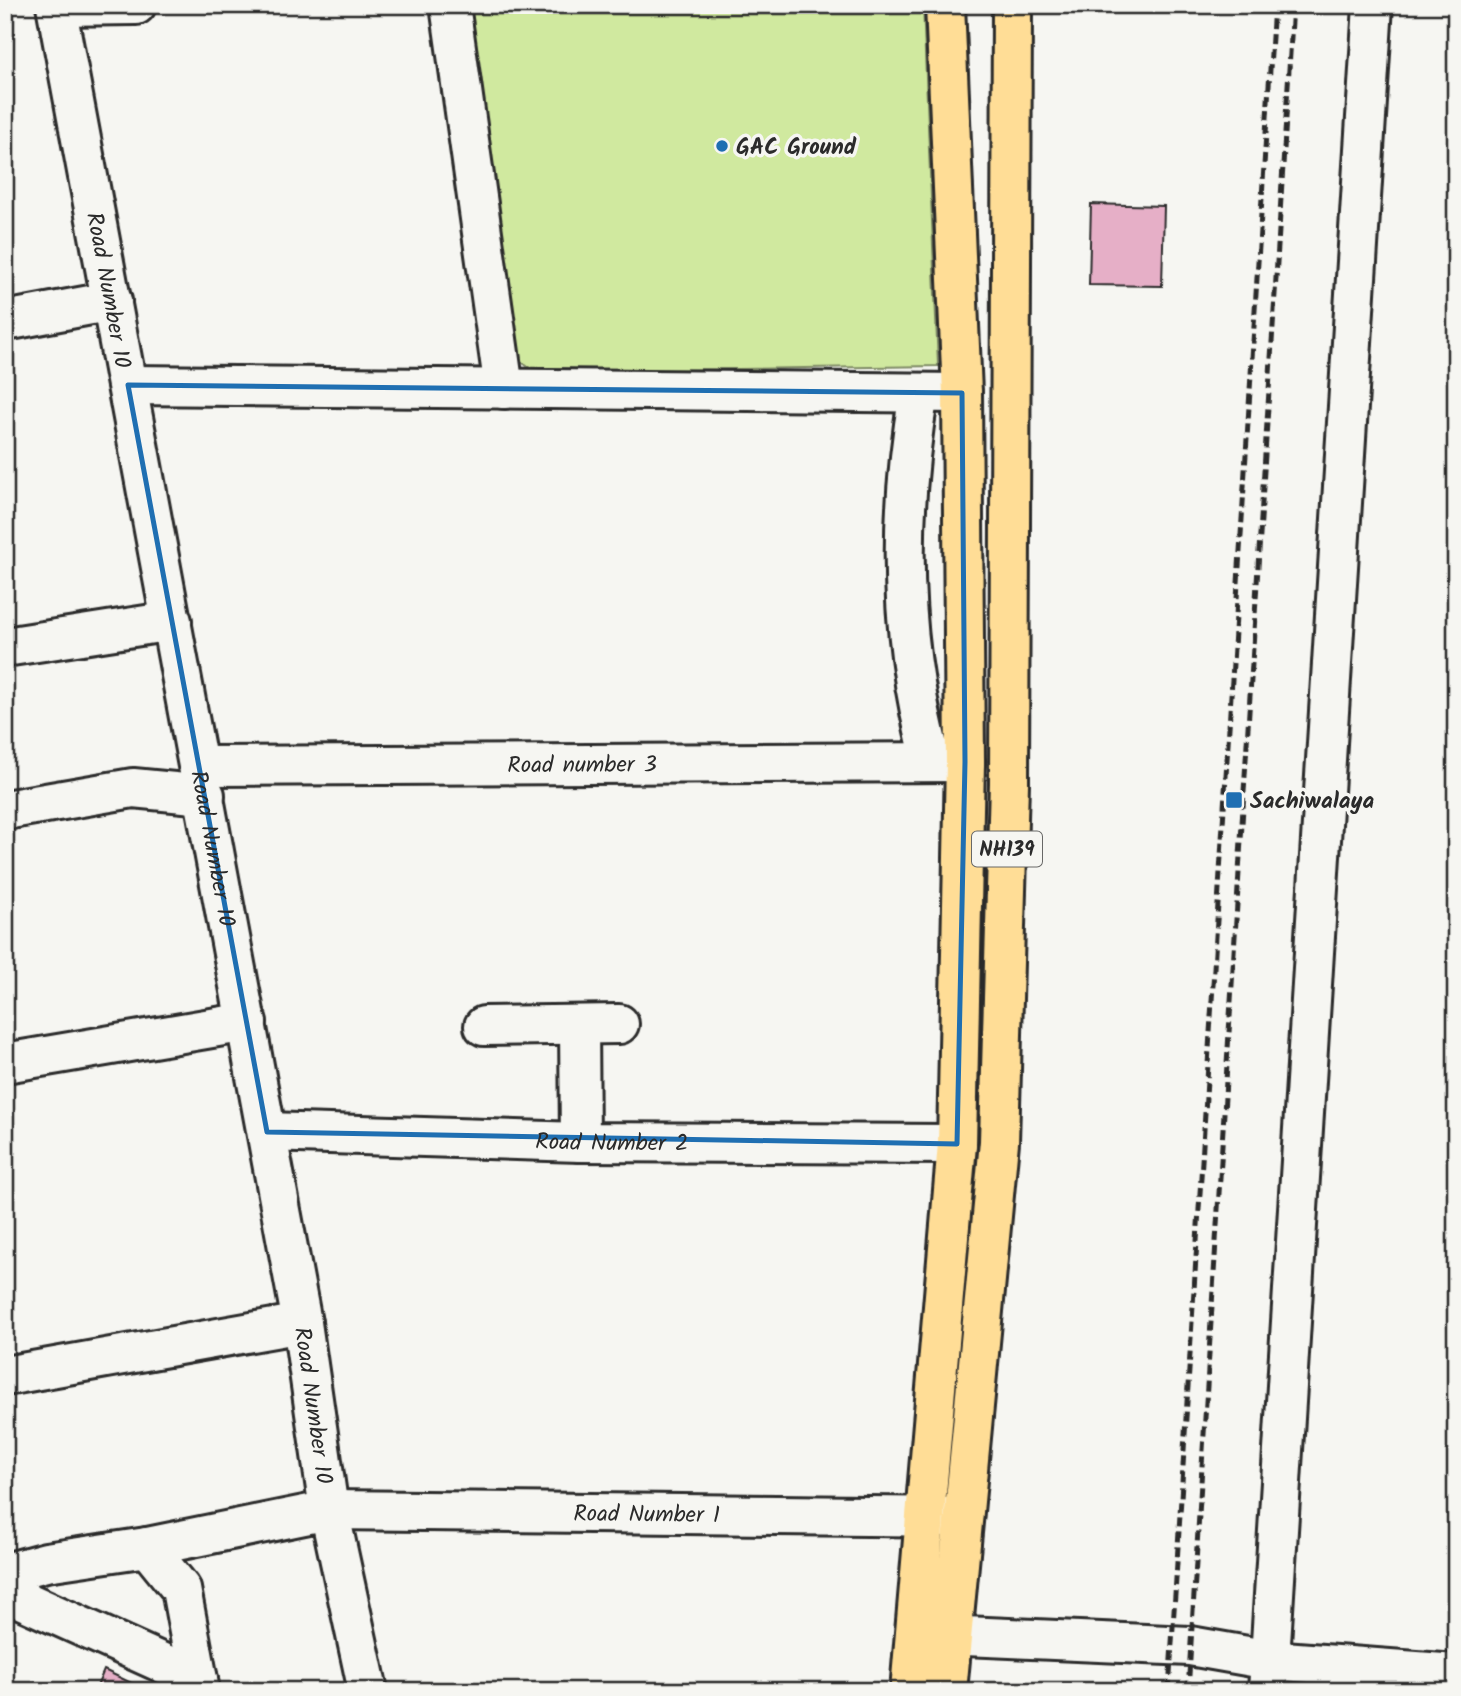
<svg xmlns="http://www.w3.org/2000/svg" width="1461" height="1696" viewBox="0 0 1461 1696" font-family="Kalam,sans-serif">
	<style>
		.green { fill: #d0e99f; stroke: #7e8a65; stroke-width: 2 }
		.building { fill: #e6afc7; stroke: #2b2b2b; stroke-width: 2 }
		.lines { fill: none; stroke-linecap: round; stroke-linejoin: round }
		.minor-casing { stroke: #2b2b2b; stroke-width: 44 }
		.highway-casing { stroke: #2b2b2b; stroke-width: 44 }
		.minor { stroke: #f6f6f2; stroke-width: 38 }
		.highway { stroke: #ffdd96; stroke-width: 38 }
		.rail { stroke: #2b2b2b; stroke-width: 5; stroke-dasharray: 10 5; stroke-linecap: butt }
		.marked { fill: none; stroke: #1f6fb2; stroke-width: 5; stroke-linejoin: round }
		.poi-dot { fill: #1f6fb2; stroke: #f6f6f2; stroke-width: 2.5 }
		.labels { text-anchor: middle; stroke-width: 7; stroke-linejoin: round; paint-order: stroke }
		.shield { fill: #f6f6f2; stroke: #686867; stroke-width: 2 }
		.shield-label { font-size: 21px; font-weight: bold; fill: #2b2b2b }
		.poi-label { font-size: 23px; font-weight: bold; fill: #2b2b2b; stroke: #f6f6f2; text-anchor: start }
		.street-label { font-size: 23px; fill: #2b2b2b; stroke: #f6f6f2 }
	</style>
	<rect width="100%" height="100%" fill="#f6f6f2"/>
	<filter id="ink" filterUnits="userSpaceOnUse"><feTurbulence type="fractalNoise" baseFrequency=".0143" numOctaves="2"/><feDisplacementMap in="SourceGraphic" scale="14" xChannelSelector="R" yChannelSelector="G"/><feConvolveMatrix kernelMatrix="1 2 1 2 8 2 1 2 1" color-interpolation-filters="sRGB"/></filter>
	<g filter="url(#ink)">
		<path class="green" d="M466 5H923L938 366 535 372 519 360Z"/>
		<path class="building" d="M1091 204 1164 206 1162 286 1089 285Z
			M104 1670 144 1689 143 1691H95Z"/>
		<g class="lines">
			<defs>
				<g id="minor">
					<path id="s1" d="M56 5 302 1323 329 1510 368 1691"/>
					<path d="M450 5 504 389"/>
					<path d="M57 6 136 5"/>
					<path d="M5 321 112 301"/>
					<path d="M128 385 962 393"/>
					<path d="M919 393C898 515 899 642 932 762"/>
					<path d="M5 647 172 621"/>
					<path id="s2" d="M199 766 965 762"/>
					<path d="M5 810 133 788 205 795"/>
					<path d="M579 1025 580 1142"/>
					<path d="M484 1026 619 1024"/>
					<path d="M5 1063 247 1022"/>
					<path id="s3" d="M267 1132 580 1142 957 1144"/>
					<path d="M5 1376 302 1323"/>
					<path d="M147 1547 181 1589 200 1691"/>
					<path id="s4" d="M5 1573 46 1562 147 1547 329 1510 959 1517"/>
					<path d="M5 1592 198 1679"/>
					<path d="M921 1634 1190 1646 1270 1660 1456 1674"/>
					<path d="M1268 1691 1373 5"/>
				</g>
				<path id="highway" d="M910 1691 957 1144 965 762 962 393 945 5
					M947 1691 999 1142 1009 783 1012 5"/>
			</defs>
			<use href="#minor" class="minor-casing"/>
			<use href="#highway" class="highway-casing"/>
			<use href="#minor" class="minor"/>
			<use href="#highway" class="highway"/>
			<path class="rail" d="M1169 1691 1274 5
				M1188 1691 1293 5"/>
		</g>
	</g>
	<path class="marked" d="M128 385 962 393 965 762 957 1144 267 1132Z"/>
	<g class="poi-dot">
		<circle cx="722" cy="146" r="7"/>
		<rect x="1225" y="791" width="18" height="18" rx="3.5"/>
	</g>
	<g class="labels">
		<rect class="shield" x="972" y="831.5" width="70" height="35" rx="5"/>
		<g class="shield-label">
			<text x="1007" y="856">NH139</text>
		</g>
		<g class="poi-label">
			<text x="736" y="154">GAC Ground</text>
			<text x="1250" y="808">Sachiwalaya</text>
		</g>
		<g class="street-label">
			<text dy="8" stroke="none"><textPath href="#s1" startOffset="290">Road Number 10</textPath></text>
			<text dy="8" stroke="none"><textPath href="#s2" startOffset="383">Road number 3</textPath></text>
			<text dy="8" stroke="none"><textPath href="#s1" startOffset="858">Road Number 10</textPath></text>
			<text dy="8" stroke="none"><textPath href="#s3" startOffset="345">Road Number 2</textPath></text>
			<text dy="8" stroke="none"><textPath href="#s1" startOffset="1424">Road Number 10</textPath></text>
			<text dy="8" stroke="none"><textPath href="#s4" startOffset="648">Road Number 1</textPath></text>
		</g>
	</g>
	<rect width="1461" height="1696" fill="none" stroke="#f6f6f2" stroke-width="28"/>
	<rect x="14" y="14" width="1433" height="1668" fill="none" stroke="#2b2b2b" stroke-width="2.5" filter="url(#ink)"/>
</svg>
